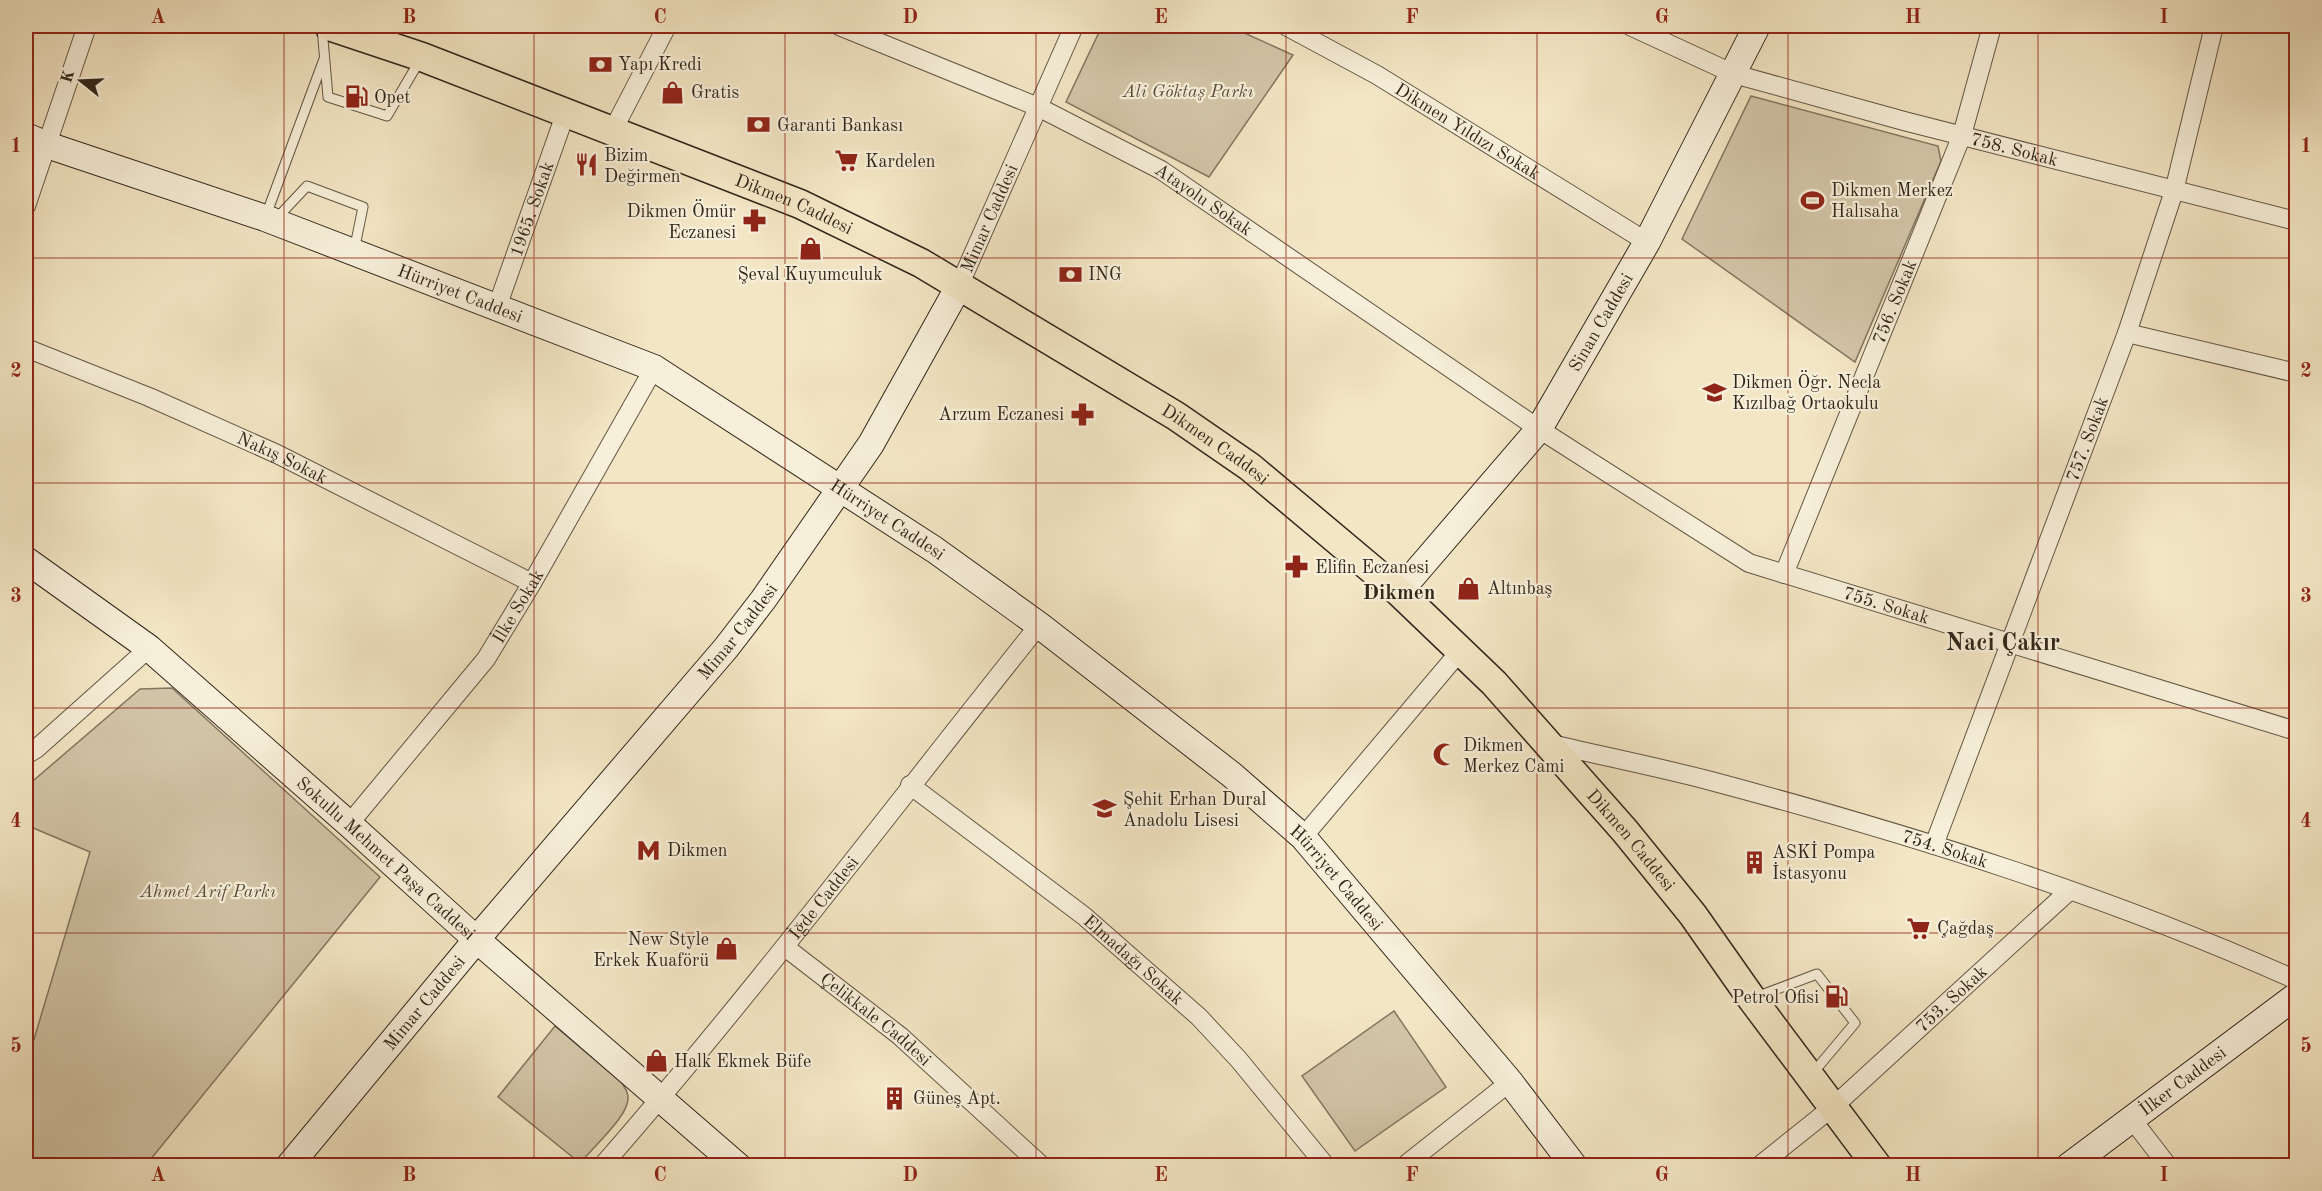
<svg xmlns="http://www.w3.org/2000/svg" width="2322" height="1191" viewBox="0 0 2322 1191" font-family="'Old Standard TT',serif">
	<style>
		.green { fill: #d2c5a7; stroke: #827660; stroke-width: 1.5 }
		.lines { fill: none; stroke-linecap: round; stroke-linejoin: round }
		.lane-casing { stroke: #625644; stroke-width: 11 }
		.street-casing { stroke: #625644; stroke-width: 20 }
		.secondary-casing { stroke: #31261a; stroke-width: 28 }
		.primary-casing { stroke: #31261a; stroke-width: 31 }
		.lane { stroke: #f7efd9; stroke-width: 9 }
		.street { stroke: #f7efd9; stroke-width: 18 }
		.secondary { stroke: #f7efd9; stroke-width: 26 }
		.primary { stroke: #f3e6c4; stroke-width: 28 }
		.grid { fill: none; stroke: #8f2418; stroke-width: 1.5; stroke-opacity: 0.55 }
		.labels { text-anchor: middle; stroke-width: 4.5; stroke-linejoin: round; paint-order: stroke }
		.poi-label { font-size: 18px; fill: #31261a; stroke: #f7efd9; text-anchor: start }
		.park-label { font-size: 18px; font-style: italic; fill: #594e3d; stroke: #f7efd9 }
		.street-label { font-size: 18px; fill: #31261a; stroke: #f7efd9 }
		.quarter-label { font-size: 21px; font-weight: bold; fill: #31261a; stroke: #f7efd9 }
		.district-label { font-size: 24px; font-weight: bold; fill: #31261a; stroke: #f7efd9 }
		.neatline { fill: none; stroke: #8f2418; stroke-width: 2 }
		.grid-label { font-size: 20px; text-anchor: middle; font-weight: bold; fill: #8f2418 }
	</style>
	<rect width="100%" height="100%" fill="#f3e6c4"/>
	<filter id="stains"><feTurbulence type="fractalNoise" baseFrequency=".00333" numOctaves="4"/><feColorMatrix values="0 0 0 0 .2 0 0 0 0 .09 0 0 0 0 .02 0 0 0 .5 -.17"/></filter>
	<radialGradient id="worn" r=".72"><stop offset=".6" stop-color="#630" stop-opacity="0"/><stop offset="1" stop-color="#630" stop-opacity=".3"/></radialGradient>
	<path class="green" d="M1102 26H1229L1293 55 1209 177 1066 102Z
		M1751 96 1938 146 1941 161 1855 362 1682 239Z
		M172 688 380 877 146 1165H26V1066L90 852 26 825 27 786 140 689Z
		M1394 1011 1446 1087 1355 1151 1302 1076Z
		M555 1026 621 1082C626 1089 630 1095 627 1104 623 1120 592 1149 580 1163L498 1097Z"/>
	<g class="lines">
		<defs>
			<path id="lane" d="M322 28 328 97 387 116 420 60
				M265 218 324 59
				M276 219 307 186 363 207 354 251
				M1756 997 1817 974 1855 1023 1812 1074"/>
			<g id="street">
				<path id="s1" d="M839 26 1038 107 1161 170 1539 429 1749 563 2296 731"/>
				<path id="s2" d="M1286 26 1377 75 1647 242"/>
				<path id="s3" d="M1630 26 1734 74 1904 121 2296 221"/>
				<path d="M613 130 667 26"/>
				<path d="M26 206 87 26"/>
				<path id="s4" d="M959 286 1074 26"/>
				<path id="s5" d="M497 307 566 112"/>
				<path d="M2127 333 2296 373"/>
				<path id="s6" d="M26 348 149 397 277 454 532 583"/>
				<path id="s7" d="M1784 574 1962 135 1992 26"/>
				<path id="s8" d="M1547 743C1602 756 1657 767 1711 781 1910 834 2109 896 2296 980"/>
				<path d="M26 755 36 749 149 648"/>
				<path id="s9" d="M910 785 1084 916 1199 1017 1239 1060 1326 1166"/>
				<path id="s10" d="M349 824 486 659 532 583 654 368"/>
				<path d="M1303 837 1461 650"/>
				<path id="s11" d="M1934 845 2127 333 2174 191 2214 26"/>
				<path id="s12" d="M785 947 900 1036 1042 1166"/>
				<path d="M2131 1118 2168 1166"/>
				<path id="s13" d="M602 1166C755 991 894 806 1039 625"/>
				<path d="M1404 1166 1510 1082"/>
				<path id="s14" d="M1759 1166 1834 1106 2069 891"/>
			</g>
			<g id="secondary">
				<path id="s15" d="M26 136 47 145 265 218 654 368 935 550 1039 625 1232 775 1303 837 1510 1082 1574 1166"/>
				<path id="s16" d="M26 560 149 648 349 824 477 940 738 1166"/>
				<path id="s17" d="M1399 592 1539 429 1647 242 1757 26"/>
				<path id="s18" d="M289 1166 487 927 726 648 763 600 871 444 959 286"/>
				<path id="s19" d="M2069 1166 2296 996"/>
			</g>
			<g id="primary">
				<path id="s20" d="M329 26 422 57 800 204 921 263 1176 416 1250 467 1399 592 1494 683 1625 831 1693 915 1752 999 1877 1166"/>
			</g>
		</defs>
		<use href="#lane" class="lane-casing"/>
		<use href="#street" class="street-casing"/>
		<use href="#secondary" class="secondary-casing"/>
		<use href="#primary" class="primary-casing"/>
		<use href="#lane" class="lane"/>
		<use href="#street" class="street"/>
		<use href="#secondary" class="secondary"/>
		<use href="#primary" class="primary"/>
	</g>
	<path class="grid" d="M284 26V1166M534 26V1166M785 26V1166M1036 26V1166M1286 26V1166M1537 26V1166M1788 26V1166M2038 26V1166M26 258H2296M26 483H2296M26 708H2296M26 933H2296"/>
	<defs>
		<symbol id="bank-bare" viewBox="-9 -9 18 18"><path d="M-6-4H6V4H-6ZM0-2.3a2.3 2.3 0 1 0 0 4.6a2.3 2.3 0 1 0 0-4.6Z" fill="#8f2418" stroke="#f7efd9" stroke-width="2.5" paint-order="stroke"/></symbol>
		<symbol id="shop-bare" viewBox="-9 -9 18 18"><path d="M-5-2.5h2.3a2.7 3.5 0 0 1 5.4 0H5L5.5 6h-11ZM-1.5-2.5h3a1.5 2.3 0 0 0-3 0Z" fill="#8f2418" stroke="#f7efd9" stroke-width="2.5" paint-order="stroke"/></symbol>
		<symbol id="fuel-bare" viewBox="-9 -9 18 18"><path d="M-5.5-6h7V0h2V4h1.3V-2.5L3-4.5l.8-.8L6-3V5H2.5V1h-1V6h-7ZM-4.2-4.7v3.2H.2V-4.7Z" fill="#8f2418" stroke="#f7efd9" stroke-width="2.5" paint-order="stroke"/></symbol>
		<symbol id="supermarket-bare" viewBox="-9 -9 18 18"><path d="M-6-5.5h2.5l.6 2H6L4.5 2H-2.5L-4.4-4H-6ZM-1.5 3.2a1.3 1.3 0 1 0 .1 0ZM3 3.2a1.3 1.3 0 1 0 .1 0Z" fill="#8f2418" stroke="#f7efd9" stroke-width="2.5" paint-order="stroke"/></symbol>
		<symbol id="restaurant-bare" viewBox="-9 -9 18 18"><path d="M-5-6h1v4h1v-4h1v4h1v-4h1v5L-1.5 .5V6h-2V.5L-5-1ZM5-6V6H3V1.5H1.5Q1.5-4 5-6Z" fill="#8f2418" stroke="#f7efd9" stroke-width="2.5" paint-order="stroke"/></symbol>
		<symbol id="stadium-bare" viewBox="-9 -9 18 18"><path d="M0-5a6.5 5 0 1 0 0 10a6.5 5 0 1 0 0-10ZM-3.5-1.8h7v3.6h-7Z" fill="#8f2418" stroke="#f7efd9" stroke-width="2.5" paint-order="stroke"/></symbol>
		<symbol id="pharmacy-bare" viewBox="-9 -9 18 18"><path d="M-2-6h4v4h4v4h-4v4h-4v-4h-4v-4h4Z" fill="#8f2418" stroke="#f7efd9" stroke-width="2.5" paint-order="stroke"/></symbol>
		<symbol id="school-bare" viewBox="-9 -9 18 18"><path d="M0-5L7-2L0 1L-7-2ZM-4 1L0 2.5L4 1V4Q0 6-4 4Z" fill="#8f2418" stroke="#f7efd9" stroke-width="2.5" paint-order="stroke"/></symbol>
		<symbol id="mosque-bare" viewBox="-9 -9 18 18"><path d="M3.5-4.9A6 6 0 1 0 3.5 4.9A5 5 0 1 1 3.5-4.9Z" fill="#8f2418" stroke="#f7efd9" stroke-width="2.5" paint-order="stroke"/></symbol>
		<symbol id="metro-bare" viewBox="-9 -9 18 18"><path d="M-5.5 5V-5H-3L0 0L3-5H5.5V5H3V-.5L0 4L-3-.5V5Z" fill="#8f2418" stroke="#f7efd9" stroke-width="2.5" paint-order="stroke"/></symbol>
		<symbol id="building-bare" viewBox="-9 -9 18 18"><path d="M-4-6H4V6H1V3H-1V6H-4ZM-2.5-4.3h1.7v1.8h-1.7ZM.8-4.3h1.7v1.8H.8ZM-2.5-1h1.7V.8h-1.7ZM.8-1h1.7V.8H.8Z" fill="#8f2418" stroke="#f7efd9" stroke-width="2.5" paint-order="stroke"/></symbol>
	</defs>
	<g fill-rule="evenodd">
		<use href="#bank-bare" x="584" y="48" width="33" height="33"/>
		<use href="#shop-bare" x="656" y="76" width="33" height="33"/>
		<use href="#fuel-bare" x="340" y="80" width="33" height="33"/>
		<use href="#bank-bare" x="742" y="108" width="33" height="33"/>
		<use href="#supermarket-bare" x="830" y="144" width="33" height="33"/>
		<use href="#restaurant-bare" x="570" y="148" width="33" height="33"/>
		<use href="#stadium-bare" x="1796" y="184" width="33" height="33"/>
		<use href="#pharmacy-bare" x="738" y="204" width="33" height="33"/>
		<use href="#shop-bare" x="794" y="232" width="33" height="33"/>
		<use href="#bank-bare" x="1054" y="258" width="33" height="33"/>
		<use href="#school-bare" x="1698" y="376" width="33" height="33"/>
		<use href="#pharmacy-bare" x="1066" y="398" width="33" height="33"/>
		<use href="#pharmacy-bare" x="1280" y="550" width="33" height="33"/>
		<use href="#shop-bare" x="1452" y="572" width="33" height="33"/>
		<use href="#mosque-bare" x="1428" y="738" width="33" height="33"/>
		<use href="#school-bare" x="1088" y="792" width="33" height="33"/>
		<use href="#metro-bare" x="632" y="834" width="33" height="33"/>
		<use href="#building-bare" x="1738" y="846" width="33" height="33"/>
		<use href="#supermarket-bare" x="1902" y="912" width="33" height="33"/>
		<use href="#shop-bare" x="710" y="932" width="33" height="33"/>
		<use href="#fuel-bare" x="1820" y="980" width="33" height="33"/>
		<use href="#shop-bare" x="640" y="1044" width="33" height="33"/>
		<use href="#building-bare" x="878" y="1082" width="33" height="33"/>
	</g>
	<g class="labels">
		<g class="poi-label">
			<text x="618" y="70">Yapı Kredi</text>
			<text x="691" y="98">Gratis</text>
			<text x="374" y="103">Opet</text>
			<text x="777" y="131">Garanti Bankası</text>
			<text x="604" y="161">Bizim<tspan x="604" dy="21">Değirmen</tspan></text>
			<text x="865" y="167">Kardelen</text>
			<text x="1831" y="196">Dikmen Merkez<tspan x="1831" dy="21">Halısaha</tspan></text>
			<text x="736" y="217" text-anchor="end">Dikmen Ömür<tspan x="736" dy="21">Eczanesi</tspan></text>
			<text x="810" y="280" text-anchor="middle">Şeval Kuyumculuk</text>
			<text x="1088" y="280">ING</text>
			<text x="1732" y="388">Dikmen Öğr. Necla<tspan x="1732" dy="21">Kızılbağ Ortaokulu</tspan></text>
			<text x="1064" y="420" text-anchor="end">Arzum Eczanesi</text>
			<text x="1315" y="573">Elifin Eczanesi</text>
			<text x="1487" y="594">Altınbaş</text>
			<text x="1463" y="751">Dikmen<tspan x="1463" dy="21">Merkez Cami</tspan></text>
			<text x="1123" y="805">Şehit Erhan Dural<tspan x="1123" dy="21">Anadolu Lisesi</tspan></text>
			<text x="667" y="856">Dikmen</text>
			<text x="1772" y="858">ASKİ Pompa<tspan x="1772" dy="21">İstasyonu</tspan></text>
			<text x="1937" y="934">Çağdaş</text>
			<text x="709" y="945" text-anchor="end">New Style<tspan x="709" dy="21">Erkek Kuaförü</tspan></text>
			<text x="1819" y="1003" text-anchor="end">Petrol Ofisi</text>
			<text x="674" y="1067">Halk Ekmek Büfe</text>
			<text x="913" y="1104">Güneş Apt.</text>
		</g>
		<g class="park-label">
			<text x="1188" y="97">Ali Göktaş Parkı</text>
			<text x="208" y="897">Ahmet Arif Parkı</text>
		</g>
		<g class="street-label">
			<text dy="6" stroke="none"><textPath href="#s2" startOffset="210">Dikmen Yıldızı Sokak</textPath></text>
			<text dy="6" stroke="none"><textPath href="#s3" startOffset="405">758. Sokak</textPath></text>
			<text dy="6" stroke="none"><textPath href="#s1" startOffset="405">Atayolu Sokak</textPath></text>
			<text dy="6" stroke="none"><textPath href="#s20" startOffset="498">Dikmen Caddesi</textPath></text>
			<text dy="6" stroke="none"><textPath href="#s5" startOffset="104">1965. Sokak</textPath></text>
			<text dy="6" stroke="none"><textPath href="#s4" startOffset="74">Mimar Caddesi</textPath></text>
			<text dy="6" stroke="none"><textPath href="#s15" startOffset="462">Hürriyet Caddesi</textPath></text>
			<text dy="6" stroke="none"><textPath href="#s7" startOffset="294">756. Sokak</textPath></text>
			<text dy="6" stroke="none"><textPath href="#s17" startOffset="338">Sinan Caddesi</textPath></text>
			<text dy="6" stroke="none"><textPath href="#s11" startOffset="434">757. Sokak</textPath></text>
			<text dy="6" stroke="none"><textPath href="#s20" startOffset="984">Dikmen Caddesi</textPath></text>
			<text dy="6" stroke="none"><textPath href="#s6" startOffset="279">Nakış Sokak</textPath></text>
			<text dy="6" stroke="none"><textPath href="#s15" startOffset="948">Hürriyet Caddesi</textPath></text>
			<text dy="6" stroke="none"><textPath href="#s1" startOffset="1204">755. Sokak</textPath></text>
			<text dy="6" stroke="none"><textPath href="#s10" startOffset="276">İlke Sokak</textPath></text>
			<text dy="6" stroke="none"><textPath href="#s18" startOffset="698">Mimar Caddesi</textPath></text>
			<text dy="6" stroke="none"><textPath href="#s20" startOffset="1560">Dikmen Caddesi</textPath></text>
			<text dy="6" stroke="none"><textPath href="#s8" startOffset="412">754. Sokak</textPath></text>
			<text dy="6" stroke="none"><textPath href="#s16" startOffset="468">Sokullu Mehmet Paşa Caddesi</textPath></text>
			<text dy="6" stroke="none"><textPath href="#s15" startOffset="1524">Hürriyet Caddesi</textPath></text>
			<text dy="6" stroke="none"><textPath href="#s13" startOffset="348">İğde Caddesi</textPath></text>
			<text dy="6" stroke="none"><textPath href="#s9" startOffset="284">Elmadağı Sokak</textPath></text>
			<text dy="6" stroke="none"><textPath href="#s14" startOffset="255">753. Sokak</textPath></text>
			<text dy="6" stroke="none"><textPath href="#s18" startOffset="212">Mimar Caddesi</textPath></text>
			<text dy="6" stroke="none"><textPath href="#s12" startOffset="116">Çelikkale Caddesi</textPath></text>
			<text dy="6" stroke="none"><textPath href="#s19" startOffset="142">İlker Caddesi</textPath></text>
		</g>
		<g class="quarter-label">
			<text x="1399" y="599">Dikmen</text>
		</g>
		<g class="district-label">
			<text x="2003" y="650">Naci Çakır</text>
		</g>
	</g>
	<rect width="2322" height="1191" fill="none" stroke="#f3e6c4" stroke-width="66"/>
	<g transform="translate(81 81) rotate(288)" stroke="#f7efd9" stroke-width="4.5" paint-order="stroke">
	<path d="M0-4.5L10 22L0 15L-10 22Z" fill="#31261a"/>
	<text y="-9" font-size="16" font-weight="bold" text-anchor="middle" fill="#31261a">K</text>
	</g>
	<rect x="33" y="33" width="2256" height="1125" class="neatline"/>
	<g class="grid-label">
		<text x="158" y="23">A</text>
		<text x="409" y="23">B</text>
		<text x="660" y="23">C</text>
		<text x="910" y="23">D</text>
		<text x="1161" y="23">E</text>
		<text x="1412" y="23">F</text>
		<text x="1662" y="23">G</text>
		<text x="1913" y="23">H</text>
		<text x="2164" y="23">I</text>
		<text x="16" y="152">1</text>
		<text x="2306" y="152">1</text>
		<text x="16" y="377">2</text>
		<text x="2306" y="377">2</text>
		<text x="16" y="602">3</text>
		<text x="2306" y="602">3</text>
		<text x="16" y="827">4</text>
		<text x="2306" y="827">4</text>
		<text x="16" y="1052">5</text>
		<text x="2306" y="1052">5</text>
		<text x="158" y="1181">A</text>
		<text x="409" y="1181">B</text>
		<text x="660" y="1181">C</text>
		<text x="910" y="1181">D</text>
		<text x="1161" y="1181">E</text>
		<text x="1412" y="1181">F</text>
		<text x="1662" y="1181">G</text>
		<text x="1913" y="1181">H</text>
		<text x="2164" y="1181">I</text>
	</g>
	<rect width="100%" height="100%" filter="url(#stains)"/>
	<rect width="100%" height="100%" fill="url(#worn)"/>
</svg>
